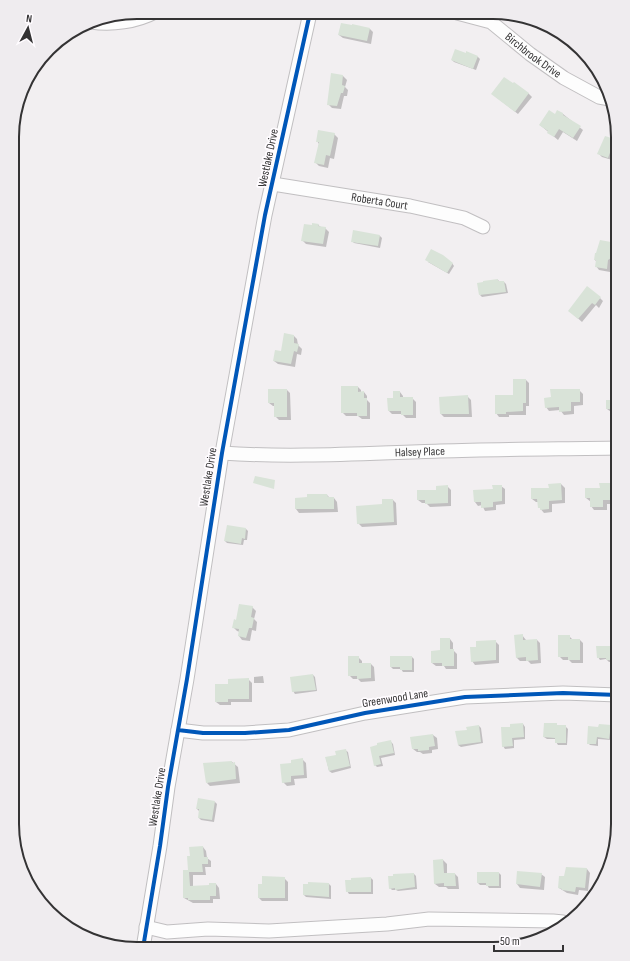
<svg xmlns="http://www.w3.org/2000/svg" width="630" height="961" viewBox="0 0 630 961" font-family="'Sofia Sans Condensed',sans-serif">
	<style>
		.shadow { fill: #0003 }
		.building { fill: #d9e3d8 }
		.lines { fill: none; stroke-linecap: round; stroke-linejoin: round }
		.minor-casing { stroke: #c1bfc1; stroke-width: 15 }
		.minor { stroke: #fdfdfd; stroke-width: 13 }
		.cycleway-casing { stroke: #fffcff; stroke-width: 6 }
		.cycleway { stroke: #0057b8; stroke-width: 4 }
		.labels { text-anchor: middle; stroke-width: 3.5; stroke-linejoin: round; paint-order: stroke }
		.street-label { font-size: 12px; fill: #343334; stroke: #fffcff }
		.rim { fill: none; stroke: #343334; stroke-width: 2 }
	</style>
	<rect width="100%" height="100%" fill="#f2eff1"/>
	<path class="shadow" d="M370 29 373 32 371 44 343 38 339 35Z
		M467 53 478 57 480 59 476 70 454 62 452 60 466 55Z
		M332 74 343 76 347 80 345 87 348 90 347 96H344L341 109 332 108 328 104Z
		M528 93 532 97 518 114 496 97Z
		M563 114 583 130 577 141 563 132 558 140 540 125 555 115Z
		M334 134 338 138 334 159 330 158 328 168 319 166 316 163 319 144 317 141Z
		M616 137 618 138V154L614 153 612 160 602 157 599 154 615 140Z
		M318 225 321 227 325 228 329 232 326 247 306 244 302 240Z
		M380 236 382 238 380 248 354 243 352 241Z
		M611 243 614 246 613 252 618 257 617 260 612 264 610 272 599 270 596 266 597 262 595 260Z
		M428 262 452 263 454 266 449 274Z
		M498 280 500 282H504L506 284 508 293 482 297 480 295Z
		M600 298 603 301 599 308 596 305 582 322 573 314Z
		M294 336 297 339 298 345 302 349 301 355 297 354 295 367 278 364 274 361Z
		M526 380 529 383V406H526V415H509V417H499L496 413 514 396Z
		M358 387 361 390V393L364 392 367 396V400L370 403V419H362L358 416H346L342 412Z
		M287 390 290 393 291 420H279L275 416V406H273L269 403Z
		M579 390 583 394V405L574 406V414L564 415 560 410 549 411 546 407Z
		M400 392 403 396V398H412L416 402V418H406L402 414H392L389 411 394 399Z
		M616 393H618V412H611L607 409 617 401Z
		M467 396 471 400 472 417H444L441 414Z
		M561 484 565 488V503L552 504V512L544 513 539 507V502H536L532 499 550 488Z
		M611 484 614 487V504H607V510H594L591 506V502L586 498V489H601Z
		M447 486 451 490V506L430 507 426 503H422L418 500Z
		M501 486 505 489V504L496 505V510L485 511 482 505 478 506 475 502Z
		M327 495 330 498H334L337 502 338 512 299 513 296 509Z
		M393 500 396 503 397 525 362 527 358 523 383 505Z
		M228 526 246 529 248 531 247 540H244L243 545 227 543 225 541Z
		M252 607 256 611 254 619 257 622 256 631 252 630 250 641 242 640 239 636 240 632 237 631 233 627 237 621Z
		M522 635 526 640H537L540 643 541 663 531 664 528 661H520L517 658Z
		M569 636 573 640H580L583 643V663H572L569 660H563L559 656Z
		M450 639 453 643V650L457 654V669H446L444 666H436L432 663Z
		M495 641 499 645V663L475 665 472 661 477 648Z
		M618 647V662H609L606 659 600 660 598 657Z
		M358 657 362 661V664H371L374 667 375 681 361 682 358 679H353L349 675Z
		M412 657 414 659V672H403L401 669H393L391 667Z
		M313 675 315 677 317 691 295 694 293 691Z
		M263 676 264 683H254V677Z
		M248 679 252 683V702H231V705H220L216 702 229 685Z
		M523 724 525 727V739L514 740V748L505 749 503 746 511 728Z
		M556 724 558 726H565L568 729 567 745H558L556 742V739H547L544 737Z
		M479 726 481 728 483 743 461 747 458 745 468 730Z
		M610 726 612 728 611 740 598 739V746L590 745 588 743 599 728Z
		M433 735 437 738 438 749 432 750V753L423 754 420 752H417L413 749 411 738Z
		M391 742 393 744 395 755 381 758 383 766 377 767 375 765 371 748Z
		M345 750 348 752 351 768 332 773 329 771 326 758 337 756Z
		M302 759 306 763 307 778 294 779 295 785 287 786 283 782 292 764Z
		M232 762 238 767 240 783 210 786 207 783Z
		M215 802 217 804 214 822 201 820 199 818V811L197 809Z
		M203 847 206 851 207 858 211 861V867H205L206 875H193V887L210 886 216 884 219 888 220 899H213V903H193L184 898 191 857Z
		M443 860 447 864V874H455L458 877 459 889H448L446 887H439L435 884Z
		M587 869 590 873 588 891 579 890 578 895 567 893 559 888 565 877Z
		M499 873 501 875V888H489L487 885H480L478 883Z
		M414 874 416 876 417 889 398 891 396 890H392L390 888Z
		M541 874 545 877 544 890 520 888 517 884Z
		M284 878 288 882V901H262L259 898 263 885Z
		M371 878 373 880V894H349L347 891Z
		M309 883 329 884 331 886V899L306 897 304 895Z"/>
	<path class="building" d="M341 23 352 25V24L370 28 367 41 338 35Z
		M455 49 466 53V51L478 56 473 69 451 60Z
		M331 73 343 75 342 85 345 86 343 93H341L337 106 327 105Z
		M504 77 513 83 514 82 529 93 515 112 491 94Z
		M549 110 555 114 557 110 563 113V115L581 126 573 138 559 129 554 137 547 133 548 131 539 125Z
		M318 130 335 133 330 156 326 155 324 165 314 163 319 142H316Z
		M605 136 618 140V153L611 150 608 158 597 154Z
		M312 223 319 224 318 226 326 227 323 244 301 241 304 224 312 225Z
		M353 230 380 235 378 246 351 242Z
		M600 240 611 242 610 247 615 253 614 256 608 260 607 269 595 267 596 260H594L595 253H596Z
		M431 249 443 255 453 263 447 273 425 260Z
		M498 279V281H504L506 292 479 295 477 283 483 282V281Z
		M587 286 601 297 595 305 592 303 578 319 568 311Z
		M284 333 294 335V343L299 344 297 352 294 351 291 364 273 361 275 350 281 351Z
		M513 379H526V403H523V411L506 412V414H495V395H513Z
		M341 386H358V392L364 391V398H367V416H357V413H341Z
		M268 389H287V417H274V403H268Z
		M550 389H580V402H571V411L559 412V407L545 408 544 398 551 397Z
		M393 391H400V397H413V415H401V411H388L387 398H393Z
		M468 395 469 414H440L439 397Z
		M606 400H618V409H606Z
		M255 476 275 480 274 489 253 483Z
		M561 483 562 500 549 501V509L540 510V508H538L537 499H531V488H549L548 484Z
		M599 483H611V500H603V507H590V498H585V488H600Z
		M448 485V503L425 504V500H417V490H436V486Z
		M492 485H502V501L493 502V507L481 508V502H474L473 490 493 489Z
		M307 494H327L328 497H334V509H295V498L307 497Z
		M382 499H393L394 522 357 524 356 506 382 504Z
		M227 525 246 528 245 539 242 538 241 544 224 541Z
		M239 604 253 606 251 617 254 618 252 628H249L246 638 238 636 239 629 232 628 234 619 236 620Z
		M523 634V640L537 639 538 660 526 661V657L516 658 514 635Z
		M558 635H570V639H580V660H568V657H558Z
		M440 638H450V649H454V666H442V663H431V651L440 650Z
		M496 640V660L471 662 470 647H476V641Z
		M596 646H618V660H606V658H597Z
		M348 656H359V663H371V678L357 679V676H348Z
		M390 656H412V670H400V667H390Z
		M313 674 316 690 292 692 290 677Z
		M249 678V699H228V702H215V684H228V679Z
		M523 723 524 737 512 738 513 746 502 747 501 727H510V724Z
		M544 723H557V725H566V743H555V738L543 737Z
		M599 724 611 725 609 739 597 737 596 744H587L588 726 598 727Z
		M479 725 481 742 458 745 455 731 467 730 466 727Z
		M433 734 435 746 429 747V750L418 751V749H412L410 737Z
		M391 740 394 753 379 756 381 764 374 766 370 747 377 745V743Z
		M346 749 350 766 329 771 325 757 336 755 335 751Z
		M303 758 304 775 291 776V782L282 783 280 764 291 763V760Z
		M232 761V763L235 762 236 779 206 783 203 763Z
		M198 798 215 801 212 820 198 818 199 809H196Z
		M203 846 204 857H208V864H202L203 872H189L190 886 209 885V883H216V896H210V900H188V898H183V870H188L187 856H190L189 847Z
		M443 859 444 873H455L456 886H444V883L434 884 433 860Z
		M566 867 587 868 585 888 576 887 575 892 562 890V889L558 888 559 876H564Z
		M517 871 542 873 540 887 516 884Z
		M477 872H499V886H486V883H477Z
		M414 873 415 887 395 890V888L389 889 388 876H393V874Z
		M262 876 285 877V898H258V884H262Z
		M371 877V892H346L345 880H351V878Z
		M308 882 329 883V897L303 895V884H308Z"/>
	<g class="lines">
		<defs>
			<g id="minor">
				<path id="s1" d="M457 13 491 22 530 54 564 78 599 97 610 99"/>
				<path d="M91 22C112 25 136 22 155 12"/>
				<path id="s2" d="M273 184 410 206 464 218 483 227"/>
				<path id="s3" d="M222 453C294 458 367 453 440 451 499 449 558 449 618 448"/>
				<path d="M178 730 203 733H245L289 730 365 713 465 697 563 693 618 695"/>
				<path d="M146 927 167 932 208 929 269 931 387 924 429 919 553 921 563 922"/>
				<path d="M143 948 160 846 168 787 187 679 222 453 265 215 310 13"/>
			</g>
		</defs>
		<use href="#minor" class="minor-casing"/>
		<use href="#minor" class="minor"/>
		<defs>
			<path id="cycleway" d="M178 730 203 733H245L289 730 365 713 465 697 563 693 618 695
				M143 948 160 846 168 787 187 679 222 453 265 215 310 13"/>
		</defs>
		<use href="#cycleway" class="cycleway-casing"/>
		<use href="#cycleway" class="cycleway"/>
	</g>
	<g class="labels">
		<g class="street-label">
			<text dy="4" stroke="none"><textPath href="#s1" startOffset="89">Birchbrook Drive</textPath></text>
			<text transform="translate(268 158) rotate(-78)" y="4">Westlake Drive</text>
			<text dy="4" stroke="none"><textPath href="#s2" startOffset="108">Roberta Court</textPath></text>
			<text dy="4" stroke="none"><textPath href="#s3" startOffset="198">Halsey Place</textPath></text>
			<text transform="translate(208 477) rotate(-81)" y="4">Westlake Drive</text>
			<text transform="translate(395 698) rotate(-9)" y="4">Greenwood Lane</text>
			<text transform="translate(157 797) rotate(-81)" y="4">Westlake Drive</text>
		</g>
	</g>
	<path d="M0 0H630V961H0ZM137 19H493A118 118 0 0 1 611 137V824A118 118 0 0 1 493 942H137A118 118 0 0 1 19 824V137A118 118 0 0 1 137 19Z" fill="#efecef" fill-rule="evenodd"/>
	<path class="rim" d="M137 19H493A118 118 0 0 1 611 137V824A118 118 0 0 1 493 942H137A118 118 0 0 1 19 824V137A118 118 0 0 1 137 19Z"/>
	<g transform="translate(28 28) rotate(7)" stroke="#fffcff" stroke-width="3" paint-order="stroke">
	<path d="M0-3L7 15L0 10L-7 15Z" fill="#343334"/>
	<text y="-6" font-size="11" font-weight="bold" text-anchor="middle" fill="#343334">N</text>
	</g>
	<path d="M494 945v6h69v-6" fill="none" stroke="#343334" stroke-width="2"/>
	<text x="500" y="945" font-size="12" fill="#343334" stroke="#fffcff" stroke-width="3" paint-order="stroke">50 m</text>
</svg>
